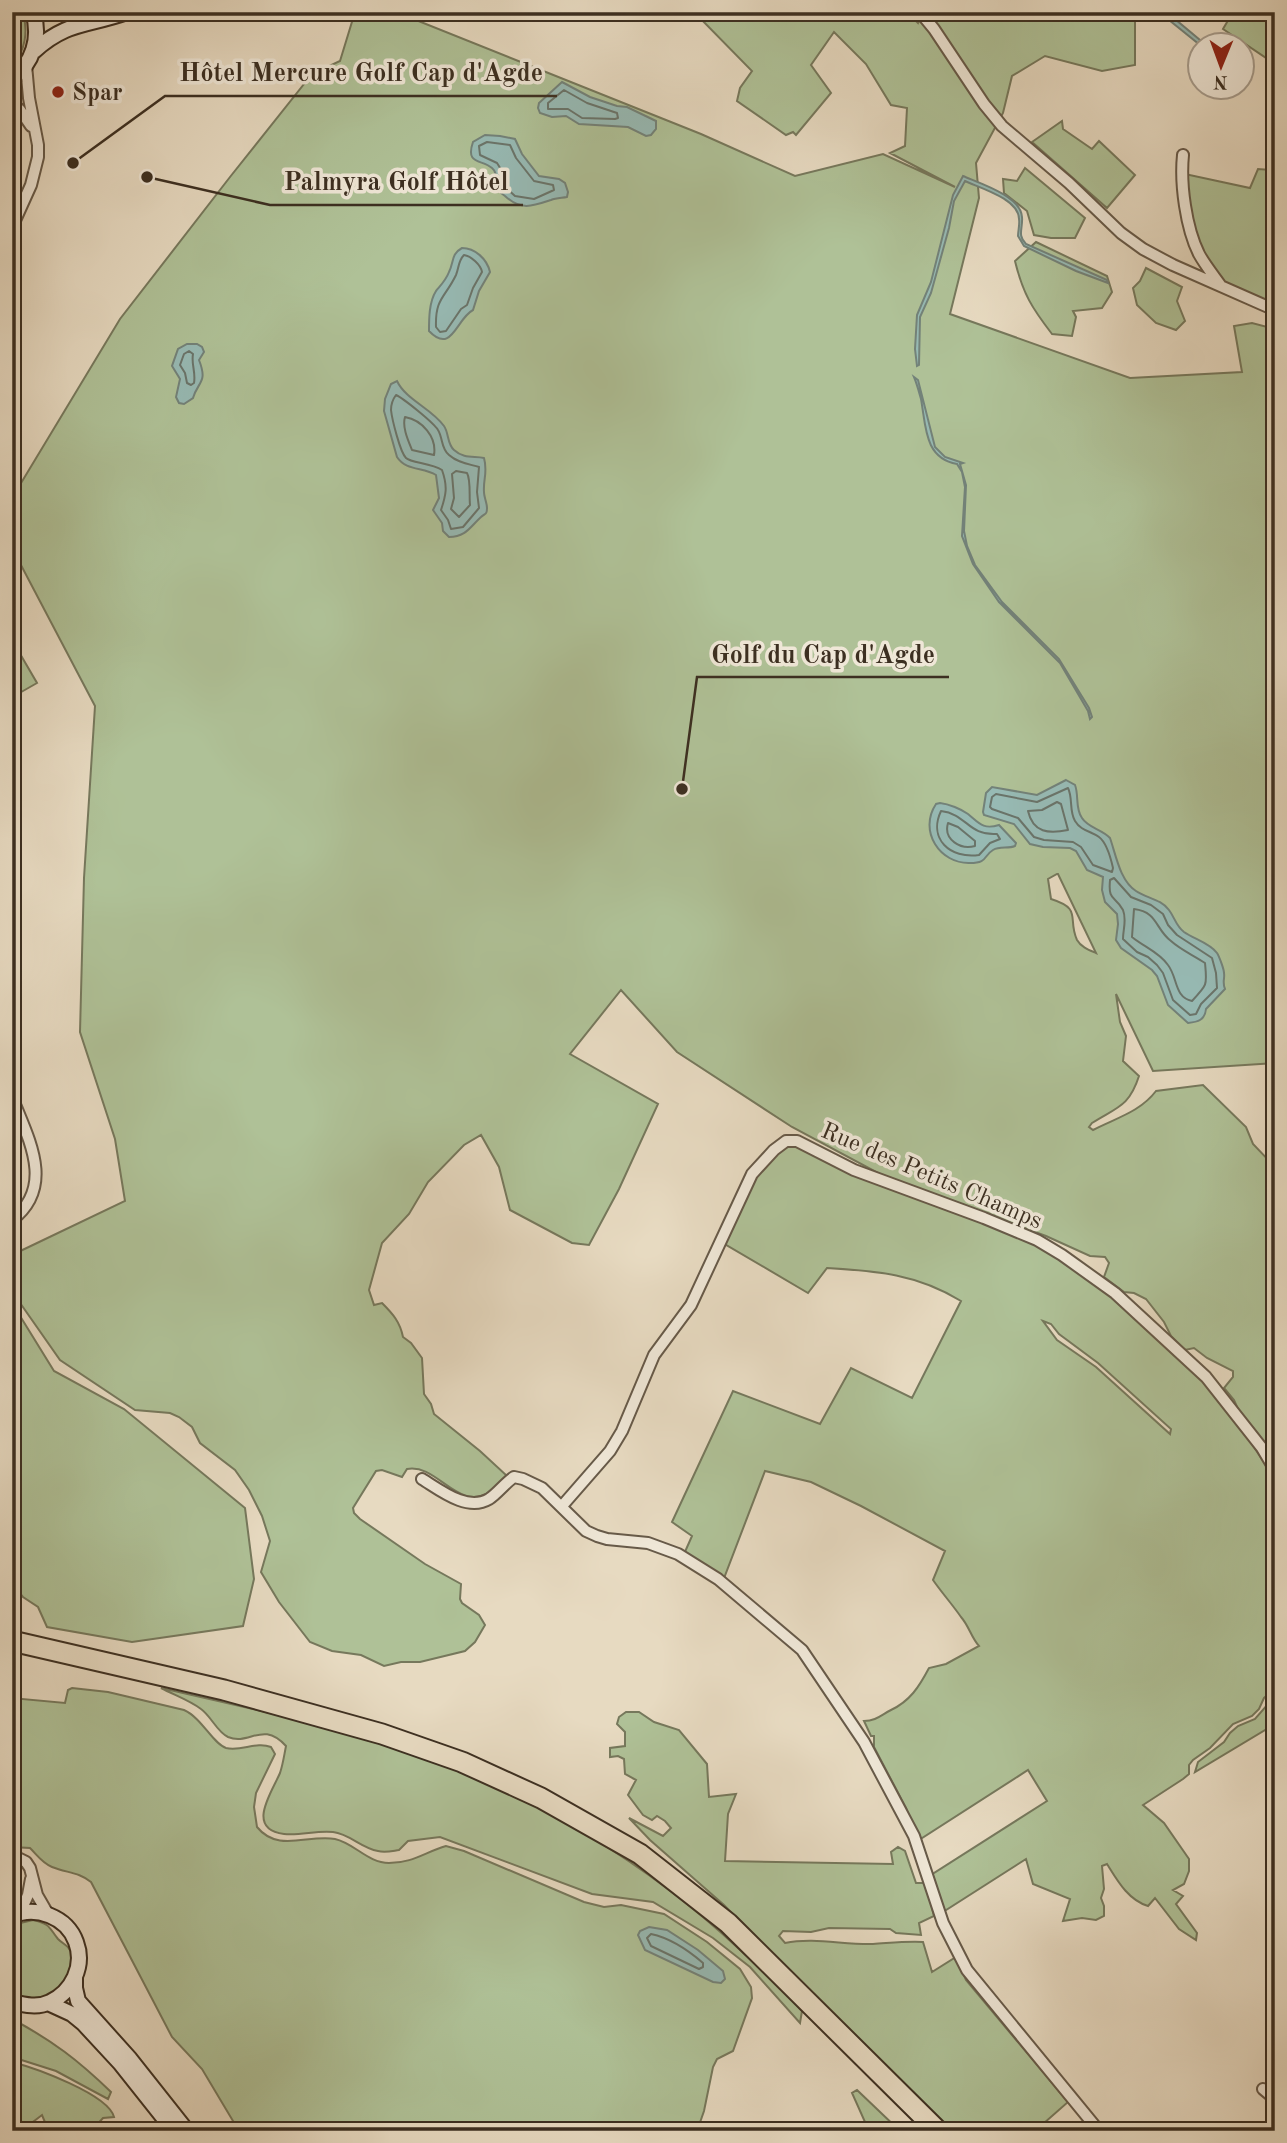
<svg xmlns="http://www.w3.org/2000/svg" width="1287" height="2143" viewBox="0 0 1287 2143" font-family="'Old Standard TT',serif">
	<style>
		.green { fill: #afc197; stroke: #76785c; stroke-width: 2; fill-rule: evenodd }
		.water { fill: #97bab4; stroke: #738279; stroke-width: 2 }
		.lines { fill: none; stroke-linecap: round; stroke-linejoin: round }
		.shore { stroke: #6a746a; stroke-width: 2 }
		.street-casing { stroke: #675a49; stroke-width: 14 }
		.secondary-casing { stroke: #3c2f21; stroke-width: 18 }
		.highway-casing { stroke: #3c2f21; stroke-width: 23 }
		.street { stroke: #efe7d7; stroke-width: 10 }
		.secondary { stroke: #efe7d7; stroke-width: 14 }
		.highway { stroke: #e7dac1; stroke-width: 19 }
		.poi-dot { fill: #8f2418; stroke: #efe7d7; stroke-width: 2.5 }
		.labels { text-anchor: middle; stroke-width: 7; stroke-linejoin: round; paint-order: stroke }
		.poi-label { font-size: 24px; font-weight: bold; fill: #3c2f21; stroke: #efe7d7; text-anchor: start }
		.street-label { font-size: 24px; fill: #3c2f21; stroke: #efe7d7 }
		.leader { fill: none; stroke: #3c2f21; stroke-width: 2.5 }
		.callout-dot { fill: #3c2f21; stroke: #efe7d7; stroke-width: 2.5 }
		.callout-label { font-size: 26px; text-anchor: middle; font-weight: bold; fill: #3c2f21; stroke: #efe7d7; stroke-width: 7; stroke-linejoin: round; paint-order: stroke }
	</style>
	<rect width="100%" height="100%" fill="#e7dac1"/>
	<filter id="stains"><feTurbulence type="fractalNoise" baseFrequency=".00286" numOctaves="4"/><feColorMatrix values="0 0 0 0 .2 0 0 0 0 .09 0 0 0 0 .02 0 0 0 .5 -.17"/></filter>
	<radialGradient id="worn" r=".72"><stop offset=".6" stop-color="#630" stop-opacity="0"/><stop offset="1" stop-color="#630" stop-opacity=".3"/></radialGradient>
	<path class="green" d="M12 12H23C28 31 26 51 12 65Z
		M355 12H396L701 134 795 176 883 154 955 187 890 153 905 146 907 108 891 105 866 64 834 32 811 65 831 93 796 135 793 132 786 135 737 101 740 88 752 71 694 12H907L918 23 923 12H1135V65L1102 71 1045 56 1012 76 1003 113 976 163 979 198 950 314 1130 378 1242 372 1234 326 1252 323 1275 329V1063L1153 1071 1116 994 1120 1022 1126 1036 1123 1061 1139 1076C1129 1107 1117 1107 1092 1123L1089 1127 1093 1130C1116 1118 1140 1112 1156 1091L1203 1085 1246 1127 1253 1144 1275 1167V1466L1243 1420 1234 1400 1224 1388 1233 1377V1371L1207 1358 1194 1348 1185 1350 1171 1336 1164 1322 1146 1299 1134 1293 1124 1292 1104 1277 1109 1263 1105 1257 1090 1256 1046 1236 891 1180 792 1127 677 1052 621 990 570 1054 658 1104 619 1189 589 1245 572 1243 510 1210 499 1167 481 1135 464 1145 428 1182 409 1214 382 1243 369 1290 374 1305 382 1303C393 1314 400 1322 403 1337L411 1343 422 1358 424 1394 431 1404 434 1414 480 1451 506 1475C504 1482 497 1487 491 1491 458 1514 438 1463 407 1469L402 1477 382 1470 376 1471 353 1508 354 1513 360 1519 425 1564 461 1584 460 1599 462 1603 479 1615 485 1625 475 1642 465 1651 420 1662H401L384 1666 361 1655 332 1651 310 1642 279 1602 261 1572 270 1541 262 1516 249 1490 235 1470 200 1443 192 1427 179 1417 170 1413 135 1410 60 1360 18 1300 12 1289V1255L125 1201 115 1139 80 1032 84 878 95 706 12 548V498L120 319 230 177 312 74 340 61ZM1057 874H1058L1096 953C1089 950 1081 947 1077 940 1067 918 1083 909 1051 899L1048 879Z
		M1233 12H1275V64L1223 29Z
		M1062 121 1063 129 1092 149 1099 141 1135 175 1107 208 1032 142Z
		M1275 151V307C1261 300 1237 292 1226 283 1194 253 1191 215 1185 174L1250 188 1258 169 1271 170Z
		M1025 168 1085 218 1075 238H1051L1034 235 1027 211 1004 193 1003 179 1017 181Z
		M1036 242 1107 276 1112 292 1102 308 1073 311 1076 317 1072 336 1052 334C1032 308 1023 294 1015 261Z
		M1146 268 1182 287 1177 301 1185 321 1176 330 1156 323 1137 305 1133 288 1140 281Z
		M12 640 37 683 16 695 12 688Z
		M786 1145 797 1146 1033 1241 1098 1284 1203 1379 1248 1438 1275 1479V1689L1264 1698 1259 1709 1252 1716 1233 1724 1210 1748 1193 1760 1189 1765V1774L1183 1779 1143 1805 1164 1823 1189 1859V1871L1184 1884 1173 1890 1183 1896 1176 1904 1197 1933 1196 1940 1179 1929 1155 1898 1148 1906C1128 1900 1117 1880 1107 1864L1102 1866 1104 1889 1101 1898 1104 1906V1916L1096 1920 1082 1918 1063 1921 1070 1899 1033 1884 1026 1859 943 1912 931 1875 1047 1801 1028 1770 919 1840 906 1808 874 1747V1736H871L864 1721C876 1721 881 1715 891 1710 910 1701 919 1687 929 1668L946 1664 979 1646C971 1637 969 1626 961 1617 952 1604 942 1593 933 1580L945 1551 861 1506 811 1482 765 1471 721 1586 684 1554 692 1536 672 1522 733 1391 820 1424 851 1368 912 1398 961 1301C917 1274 877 1271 827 1268L808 1293 723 1243 758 1171ZM1043 1321 1051 1324 1059 1334 1098 1363 1171 1429 1170 1434 1096 1367 1057 1340Z
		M12 1303 54 1371 124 1409 245 1508 254 1579 243 1626 132 1642 47 1627 38 1607 23 1597 12 1584Z
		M72 1688 108 1692 184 1710C202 1718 213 1744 226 1748 241 1752 256 1741 271 1747L275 1754 256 1793 254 1807 257 1827C278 1853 308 1834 335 1839 354 1843 368 1863 389 1863 413 1863 425 1852 446 1846L464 1851 584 1902 604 1907 621 1905 664 1914 707 1942 740 1969 751 1987 752 1998 733 2051 717 2059 713 2067 704 2111 697 2131H239L202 2069 172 2037 91 1882C79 1872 67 1873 52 1867 42 1863 37 1855 30 1848L12 1847V1698L65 1703 68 1690Z
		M161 1688C249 1708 338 1727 422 1757 539 1798 648 1864 738 1948 760 1968 782 1988 802 2011L800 2023 750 1967 713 1938 653 1902 592 1894 440 1837 408 1841 399 1850C392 1851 385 1853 378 1851 361 1848 350 1834 333 1832 317 1830 300 1836 284 1834 245 1829 272 1792 280 1773 283 1764 284 1756 286 1746 262 1720 250 1746 228 1737 217 1732 211 1716 201 1709 189 1700 174 1695 161 1688Z
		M1275 1696V1724L1195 1772 1198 1762 1224 1742 1230 1733 1238 1726 1255 1719Z
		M626 1712H639L654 1722 679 1730 707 1764 709 1797 736 1794 728 1814 725 1861 893 1864 891 1852 898 1847 905 1851 916 1883H926L934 1916 919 1923 921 1935 896 1933 890 1929 829 1928 811 1932 783 1931 779 1936 785 1943C814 1937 844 1945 873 1944 890 1943 906 1941 923 1942L932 1972 956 1957 966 1980 1068 2102 1035 2131H948L822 2005 724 1905 650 1840 629 1818 663 1836 671 1828 665 1821 657 1816 652 1820 643 1815 628 1795 636 1780 625 1774 624 1759 618 1756 610 1757V1748L625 1746V1732L617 1724 619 1717Z
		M33 1920C51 1924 49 1928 58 1939 64 1945 70 1946 72 1955 76 1975 54 2001 33 2000 26 2000 18 1995 12 1992V1925Z
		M12 2019C53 2041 78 2060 111 2092L108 2099 56 2071 12 2057Z
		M12 2062C35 2068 108 2094 114 2117L103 2118 95 2127 55 2125 47 2127 42 2115 21 2131H12Z
		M857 2090 900 2131H869L852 2093Z"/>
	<path class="water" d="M929 12 1163 13 1170 15 1206 45H1200L1164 16Z
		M562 82 590 97 617 106 627 107 656 121V129L651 135 646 136 628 127 579 124 566 116 552 117 540 113 538 108 539 103Z
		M485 135 500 136 515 139 522 154 539 176 559 179 565 183 568 192 567 197C562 198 556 198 551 200 533 206 521 211 505 196 502 194 498 191 497 188 494 181 499 174 492 168 482 159 465 165 473 142Z
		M963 176C979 183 1021 196 1022 217 1023 229 1017 235 1026 244L1107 280 1108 283 1076 271 1024 246 1018 236C1018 231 1020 224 1019 219 1019 199 980 188 965 181L954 201 949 228 931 293 920 317 919 365 917 366 915 349 917 315 931 282 953 195Z
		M462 248C475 248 487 259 490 272L479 291 473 310C456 319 452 355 429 331 429 319 429 302 436 291 441 285 446 280 449 272 454 262 451 254 462 248Z
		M187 344H197L202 347 204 352 199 360C208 383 198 381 193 398L184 404 179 403 176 397 180 379 172 366 178 349Z
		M914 377 918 380 935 447 945 457 963 463 960 464 966 485 964 531 967 546 975 565 1002 602 1059 659 1089 708 1092 717 1090 719 1088 711 1060 663 999 602 973 564 962 536 965 487 962 472 957 464C924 458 926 426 921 399 919 392 917 384 914 377Z
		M397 381C406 400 431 408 444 426 449 433 447 444 454 450 464 459 473 456 484 458 488 472 483 479 484 492 484 497 487 503 487 508 487 515 485 513 481 517 470 527 466 537 449 537L443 531 442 523 433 510 439 498 436 475C423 467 406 471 397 457L384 411 385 399 391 384Z
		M1066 780 1075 785C1079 795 1075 809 1082 818 1088 828 1102 829 1110 838 1116 855 1120 881 1136 891 1146 898 1161 899 1169 910 1175 918 1176 926 1184 932 1194 939 1210 943 1217 953 1219 956 1224 969 1224 973 1225 979 1222 982 1225 989L1206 1009C1205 1020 1198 1022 1188 1023L1168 1005 1157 976 1152 970 1121 948 1116 940 1118 924 1117 914 1105 902 1102 890 1103 877 1087 870 1076 851 1070 848 1043 847 1030 844 1014 824 984 815 983 812 986 793 992 787 1037 795Z
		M940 803C949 804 961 809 968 814 979 823 983 830 999 825L1016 843 1015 846C1008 849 1000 846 993 850 983 856 988 863 970 863 940 864 918 831 936 804Z
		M649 1927 667 1930 698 1950 723 1971 725 1979 721 1983 713 1982 645 1950 638 1935 640 1931Z"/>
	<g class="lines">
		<path class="shore" d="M564 90 587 103 617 113 618 118 615 119 582 118 568 109H548V103Z
			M487 142 510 145 516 158 534 181 553 185 554 190 534 199 515 196 504 186 502 171 497 163 480 155 479 146Z
			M464 255C471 256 481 265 482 272L473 288 467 305 461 309 446 331 440 332 436 327C435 298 445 298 456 275 459 268 458 261 464 255Z
			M189 351 193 354C191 364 196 372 194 383L191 385 187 383 185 373 180 365 184 354Z
			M396 395C403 398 434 423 438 430 443 438 441 449 449 455 458 463 469 464 479 467L477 492 479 508 463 527 451 529 448 520 441 510C446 495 448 487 442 470 431 463 411 463 406 458 400 452 392 419 391 410 391 404 393 399 396 395Z
			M405 417C422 420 437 437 434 455L412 450C408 440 402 427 405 417Z
			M456 471 467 473C471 480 469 496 470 505L459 517 451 509 454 498 452 474Z
			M1068 788C1073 798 1069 811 1075 821 1081 831 1091 831 1099 837 1107 843 1111 859 1113 868L1112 872 1093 865 1081 847 1073 842 1044 840 1034 837 1018 818 992 809 990 807 992 797 996 794 1037 802Z
			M1057 802 1061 804 1068 830C1049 834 1033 833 1028 811L1042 810Z
			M941 811C967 814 968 836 997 834L1000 839 990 843 979 855C950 859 928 839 941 811Z
			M948 823 958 827 975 841V846C961 850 943 840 948 823Z
			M1114 878 1131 897 1151 905 1163 914 1168 925 1177 935 1212 958 1216 973 1217 988 1201 1004 1196 1014 1190 1015 1173 1000 1163 973 1157 965 1148 957 1137 952 1123 939C1123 929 1127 920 1123 910 1115 895 1108 902 1110 880Z
			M1134 909C1158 912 1155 929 1171 941 1181 950 1193 955 1205 963 1207 985 1208 984 1192 1001 1174 997 1178 978 1168 965 1159 952 1144 947 1132 937Z
			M651 1934C670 1938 688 1950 703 1963V1967L699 1969 651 1946 647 1938Z"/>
		<defs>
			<path id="street" d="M920 12 934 29 984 104 1002 126 1069 183 1121 233 1143 249 1173 265 1275 310
				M12 103 20 110 31 126
				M1183 155C1180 184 1186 228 1199 254 1205 265 1214 276 1221 286
				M12 227 31 185 38 157V145L29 98 26 65
				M12 1097C28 1138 56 1186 12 1220
				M422 1479C440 1490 467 1512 489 1499 498 1493 505 1483 514 1477L523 1479 542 1488 586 1531 597 1536 607 1539 648 1543 678 1554 718 1579 802 1650 864 1742 914 1836 943 1923 967 1970 1099 2131
				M562 1506 610 1451 622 1431 654 1355 691 1305 752 1174 774 1150 786 1141H797L854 1170 984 1218 1037 1240 1062 1255 1115 1293 1206 1377 1262 1448 1275 1470
				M12 1858 20 1859 26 1862 30 1868 37 1895 48 1914
				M20 1913 28 1895 31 1879
				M1263 2089 1275 2099"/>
			<path id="secondary" d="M50 12H73
				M34 51C67 21 88 26 127 12
				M12 79C33 63 41 38 33 12
				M12 1916C36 1905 67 1917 76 1942 85 1966 72 1992 50 2002 38 2008 25 2005 12 2002
				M75 1978V1988L78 2001 130 2059 187 2131
				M48 2003 72 2014 83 2023 120 2063 174 2131"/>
			<path id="highway" d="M12 1641 224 1690 382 1734 462 1762 541 1798 640 1854 728 1923 938 2131"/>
		</defs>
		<use href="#street" class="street-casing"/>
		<use href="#secondary" class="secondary-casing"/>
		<use href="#highway" class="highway-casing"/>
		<use href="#street" class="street"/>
		<use href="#secondary" class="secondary"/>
		<use href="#highway" class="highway"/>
	</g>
	<circle class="poi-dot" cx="58" cy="92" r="7"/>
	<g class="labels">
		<g class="poi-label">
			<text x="72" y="100">Spar</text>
		</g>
		<g class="street-label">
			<text transform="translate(932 1175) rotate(23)" y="8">Rue des Petits Champs</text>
		</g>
	</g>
	<path class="leader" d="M73 163L165 96H557M147 177L270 205H523M682 789L697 677H949"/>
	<g class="callout-dot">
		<circle cx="73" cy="163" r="7"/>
		<circle cx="147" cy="177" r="7"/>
		<circle cx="682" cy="789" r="7"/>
	</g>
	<g class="callout-label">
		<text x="361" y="81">Hôtel Mercure Golf Cap d'Agde</text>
		<text x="396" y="190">Palmyra Golf Hôtel</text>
		<text x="823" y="663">Golf du Cap d'Agde</text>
	</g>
	<rect width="1287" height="2143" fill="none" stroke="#e7dac1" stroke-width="42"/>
	<rect x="14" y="14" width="1259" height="2115" fill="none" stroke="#3c2f21" stroke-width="3.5"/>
	<rect x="21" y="21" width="1245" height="2101" fill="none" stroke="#3c2f21" stroke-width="2"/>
	<g transform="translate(1221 66) rotate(181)"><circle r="33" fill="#efe7d7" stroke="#a79d8e" stroke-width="2"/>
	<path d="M0-5L12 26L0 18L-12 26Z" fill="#8f2418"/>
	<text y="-10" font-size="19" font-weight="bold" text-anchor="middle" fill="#3c2f21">N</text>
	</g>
	<rect width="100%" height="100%" filter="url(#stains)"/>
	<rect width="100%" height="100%" fill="url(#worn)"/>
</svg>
